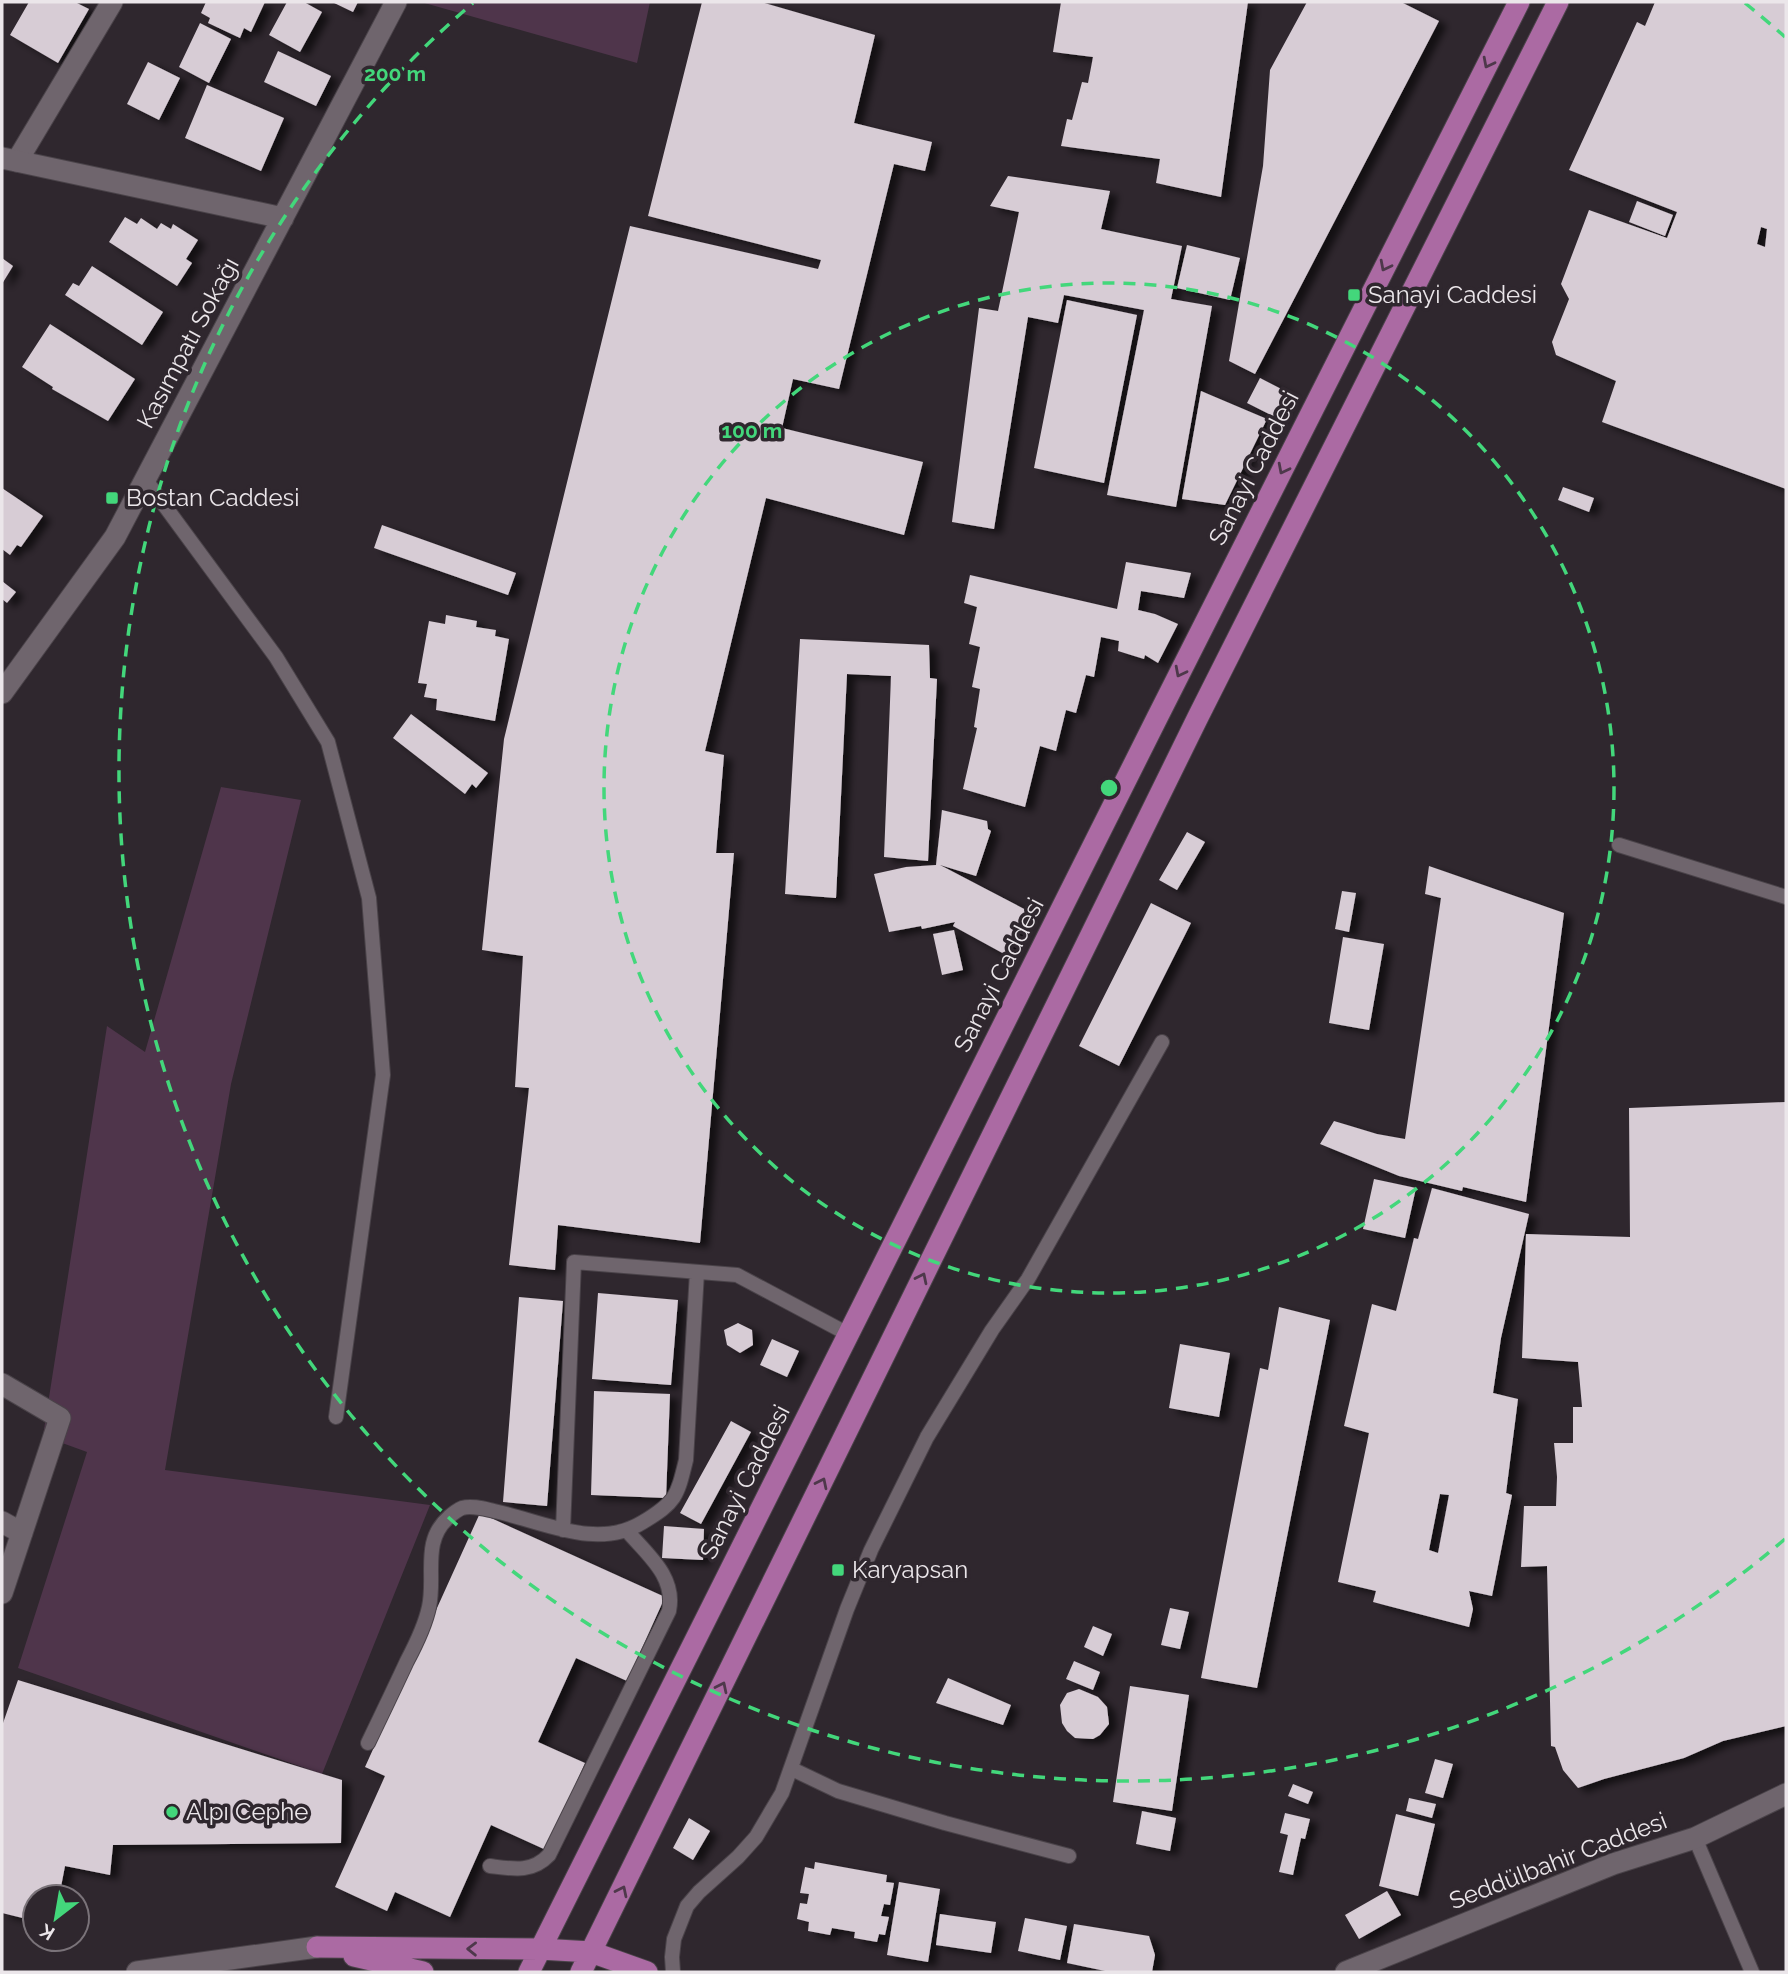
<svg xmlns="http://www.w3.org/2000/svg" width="1788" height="1974" viewBox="0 0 1788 1974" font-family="Raleway,sans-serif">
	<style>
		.green { fill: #4f354b }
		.building { fill: #d7ccd5; fill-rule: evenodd; filter: url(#shadow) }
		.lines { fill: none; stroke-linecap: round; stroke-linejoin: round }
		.service-casing { stroke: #4a4349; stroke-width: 16 }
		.minor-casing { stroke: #4a4349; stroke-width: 23 }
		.tertiary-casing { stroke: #4a4349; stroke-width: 23 }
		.primary-casing { stroke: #4a4349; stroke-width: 23 }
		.service { stroke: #6f656d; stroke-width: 14 }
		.minor { stroke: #6f656d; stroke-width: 21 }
		.tertiary { stroke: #6f656d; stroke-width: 21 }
		.primary { stroke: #ab6aa3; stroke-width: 21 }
		.oneway { stroke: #4e384b }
		.ring { fill: none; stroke: #43d77b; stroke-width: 3.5; stroke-dasharray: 12 9 }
		.poi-dot { fill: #43d77b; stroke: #2f272e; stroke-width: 2.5 }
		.labels { text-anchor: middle; stroke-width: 7; stroke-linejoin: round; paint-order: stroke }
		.poi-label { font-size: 24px; fill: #ebe6ea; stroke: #2f272e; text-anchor: start }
		.street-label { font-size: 24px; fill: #ebe6ea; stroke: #2f272e }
		.centre { fill: #43d77b; stroke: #2f272e; stroke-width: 3.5 }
		.ring-label { font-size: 21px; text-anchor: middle; font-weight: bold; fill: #43d77b; stroke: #2f272e; stroke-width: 7; stroke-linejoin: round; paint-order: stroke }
	</style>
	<defs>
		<filter id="shadow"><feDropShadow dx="8" dy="4.5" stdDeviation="3.5" flood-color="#0009"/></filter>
	</defs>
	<rect width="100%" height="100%" fill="#2f272e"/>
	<path class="green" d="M421 2H650L637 63Z
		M221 787 301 800 231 1084 165 1470 430 1505 322 1774 18 1668 87 1452 43 1436 107 1026 145 1052Z"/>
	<path class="building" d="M29 2H75L89 9 58 63 10 35Z
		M206 2H265L251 32 244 28 240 38 208 23 210 18 201 13Z
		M287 2H304L322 12 300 52 269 35Z
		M332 2H358L353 12Z
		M702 2H761L875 35 854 123 932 142 925 171 894 164 839 389 793 379 782 428 923 462 904 535 766 498 705 751 724 755 716 853H734L700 1243 558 1225 555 1270 509 1265 529 1088 515 1087 523 956 482 950 504 739 630 226 818 269 821 260 648 216Z
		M1061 2H1248L1221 197 1156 183 1160 159 1061 146 1067 119 1072 120 1082 82 1088 83 1093 57 1053 52Z
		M1307 2H1401L1439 21 1255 374 1229 361 1263 166 1270 70Z
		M1655 2H1786V489L1602 422 1616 381 1556 355 1552 342 1569 299 1561 284 1589 210 1667 238 1677 212 1569 170 1637 22 1645 26ZM1761 227 1767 229 1765 247 1757 244Z
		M200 23 231 39 209 83 179 67Z
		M278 51 331 76 316 106 264 82Z
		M148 62 180 78 159 120 127 104Z
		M207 85 284 118 261 171 185 138Z
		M1008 176 1110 191 1101 229 1182 246 1171 299 1212 306 1176 507 1107 495 1144 310 1064 295 1058 323 1028 317 994 529 952 522 979 308 998 311 1019 212 990 206Z
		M1637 201 1673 215 1665 236 1629 222Z
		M125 217 137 224 141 218 157 229 161 223 171 229 173 224 198 240 186 259 192 263 177 286 109 242Z
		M1187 245 1240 258 1230 300 1177 288Z
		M2 258 13 266 2 284Z
		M92 266 163 312 142 345 65 295 73 283 79 286Z
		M1067 300 1137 315 1104 483 1034 468Z
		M50 324 135 379 108 421 52 389 53 387 22 367Z
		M1260 378 1289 393 1277 418 1247 403Z
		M1201 391 1267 419 1225 505 1182 499Z
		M1563 487 1594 498 1589 512 1558 500Z
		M2 488 43 516 21 547 17 545 10 555 2 549Z
		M382 525 516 573 508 595 374 548Z
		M1126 562 1191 573 1184 598 1141 591 1138 610 1155 614 1178 624 1158 663 1145 655 1144 659 1118 651 1119 641 1101 637 1094 677 1086 675 1076 713 1066 710 1056 751 1040 746 1025 807 963 789 977 728 974 727 980 689 972 687 980 647 969 644 977 607 964 603 970 575 1117 609Z
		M2 581 16 592 7 603 2 599Z
		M446 615 477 621 476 627 496 630 495 636 509 639 495 721 436 710 437 699 424 697 427 684 418 683 429 621 445 624Z
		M800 639 929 645 930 678 937 679 928 861 884 857 891 676 847 674 836 898 785 894Z
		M411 714 488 773 476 788 472 784 465 794 393 738Z
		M942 810 987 821 988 829 991 831 976 876 940 865 1028 911 1006 955 953 926 955 922 922 929 921 926 889 932 874 874 906 867 936 865Z
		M1187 832 1205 842 1177 890 1159 880Z
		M1429 866 1564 913 1526 1202 1463 1187 1462 1191 1399 1176 1320 1144 1334 1121 1377 1134 1405 1139 1441 898 1425 894Z
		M1342 891 1356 893 1349 932 1335 929Z
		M1151 903 1191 923 1119 1066 1079 1046Z
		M954 930 963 970 942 975 933 934Z
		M1343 937 1384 944 1369 1030 1329 1023Z
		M1786 1102V1726L1723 1741 1684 1758 1604 1779 1578 1788 1563 1770 1555 1747 1551 1746 1547 1566 1521 1567 1524 1506H1556L1557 1477 1554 1443H1573V1407H1582L1578 1362 1522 1358 1526 1234 1630 1237 1629 1108Z
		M1374 1179 1416 1188 1405 1238 1363 1229Z
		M1432 1188 1529 1214 1501 1338 1493 1393 1518 1399 1506 1493 1512 1495 1492 1596 1469 1591 1473 1609 1469 1627 1373 1602 1376 1591 1338 1582 1369 1433 1344 1426 1372 1304 1396 1311 1414 1238 1418 1239ZM1440 1494 1449 1495 1438 1553 1429 1550Z
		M598 1293 678 1300 671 1385 592 1379Z
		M519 1297 563 1301 547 1506 503 1502Z
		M1279 1307 1330 1320 1257 1688 1201 1678 1260 1368 1268 1370Z
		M738 1323 752 1330 753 1345 740 1353 727 1345 724 1330Z
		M772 1339 799 1351 787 1377 760 1365Z
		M1180 1344 1230 1353 1219 1417 1169 1408Z
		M594 1391 670 1394 666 1498 591 1495Z
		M731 1421 751 1432 701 1524 680 1513Z
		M480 1513 665 1597 627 1681 576 1658 538 1742 585 1763 546 1850 491 1825 450 1917 395 1892 387 1911 335 1887 385 1776 365 1767Z
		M664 1526 704 1529 703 1560 662 1558Z
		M1170 1608 1189 1612 1180 1649 1161 1645Z
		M1093 1626 1112 1634 1103 1656 1084 1647Z
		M1074 1661 1100 1672 1093 1690 1066 1679Z
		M948 1678 1011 1705 1003 1725 936 1703Z
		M18 1680 342 1780 341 1843 113 1845 110 1875 65 1866 59 1897H35V1921L2 1913V1726Z
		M1130 1686 1189 1695 1172 1811 1113 1802Z
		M1079 1689 1098 1697 1107 1707 1109 1724 1100 1735 1093 1739 1075 1738 1067 1731 1062 1723 1060 1705 1067 1693Z
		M1435 1759 1453 1764 1443 1798 1425 1793Z
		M1293 1784 1313 1792 1308 1804 1288 1796Z
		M1409 1798 1436 1804 1432 1818 1406 1811Z
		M1142 1811 1176 1818 1170 1851 1136 1844Z
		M1285 1813 1310 1819 1305 1839 1301 1838 1293 1875 1279 1872 1288 1835 1280 1833Z
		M1396 1814 1435 1824 1418 1896 1379 1886Z
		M689 1818 710 1831 693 1860 673 1848Z
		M815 1862 887 1875 886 1882 894 1883 890 1905 884 1904 881 1916 889 1917 885 1935 879 1934 877 1942 854 1938 855 1932 832 1928 830 1935 808 1931 809 1922 797 1919 800 1903 807 1904 809 1894 800 1893 805 1867 814 1869Z
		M899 1882 940 1889 928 1962 887 1955Z
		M1387 1891 1401 1915 1359 1939 1345 1915Z
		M940 1914 996 1922 991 1953 936 1945Z
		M1025 1918 1067 1926 1060 1960 1018 1951Z
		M1074 1924 1149 1936 1155 1955 1152 1972H1110L1067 1963Z"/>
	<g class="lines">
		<defs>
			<path id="service" d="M145 479 276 657 328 742 369 898 383 1075 336 1417
				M1619 845 1786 897
				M563 1530 574 1262 737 1275 848 1334
				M368 1743C381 1716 394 1689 407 1661 416 1644 425 1626 429 1607 436 1576 421 1541 449 1517 452 1514 459 1509 462 1508 472 1505 485 1509 494 1511 542 1521 597 1551 643 1522 676 1502 677 1497 686 1460L697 1272
				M792 1769 838 1791 945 1823 1069 1856
				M1695 1838 1752 1972
				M490 1866C513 1869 532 1873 549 1855L669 1611C676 1577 648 1555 628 1532
				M673 1972 672 1957 674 1939 687 1906 699 1892 738 1857 756 1837 782 1793 847 1609 871 1550 927 1437 992 1330 1028 1279 1162 1042"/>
			<path id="minor" d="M17 161 112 2
				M2 1384 60 1418 2 1593
				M2 1522 22 1533"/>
			<path id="tertiary" d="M2 158 283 218
				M2 693 115 537 396 2
				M137 1972 317 1947
				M1346 1972 1613 1864 1695 1838 1786 1794"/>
			<path id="primary" d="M317 1947 540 1949 591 1952 647 1972
				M354 1956 423 1972
				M529 1972 1157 718 1519 2
				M581 1972 1198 717 1558 2"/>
		</defs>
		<use href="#service" class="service-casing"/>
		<use href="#minor" class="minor-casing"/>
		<use href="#tertiary" class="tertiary-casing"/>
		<use href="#primary" class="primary-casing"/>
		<use href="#service" class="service"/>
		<use href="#minor" class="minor"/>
		<use href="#tertiary" class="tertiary"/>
		<use href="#primary" class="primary"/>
	</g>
	<defs><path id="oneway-chevron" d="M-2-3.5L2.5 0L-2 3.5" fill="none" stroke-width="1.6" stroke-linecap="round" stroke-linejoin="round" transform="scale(1.75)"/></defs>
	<g class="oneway">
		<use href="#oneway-chevron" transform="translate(1488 63) rotate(117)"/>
		<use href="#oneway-chevron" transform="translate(1385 266) rotate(117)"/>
		<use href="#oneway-chevron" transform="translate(1283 469) rotate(117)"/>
		<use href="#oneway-chevron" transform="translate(1180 672) rotate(117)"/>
		<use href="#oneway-chevron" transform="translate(922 1278) rotate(-64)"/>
		<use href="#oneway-chevron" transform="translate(822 1483) rotate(-64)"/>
		<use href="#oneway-chevron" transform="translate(722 1687) rotate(-64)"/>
		<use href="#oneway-chevron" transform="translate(622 1891) rotate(-64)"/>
		<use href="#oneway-chevron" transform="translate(472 1949) rotate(-179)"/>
	</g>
	<g class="ring">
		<circle cx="1109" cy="788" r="505"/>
		<path d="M1785 1539A1010 1010 0 1 1 473 3M1745 3A1010 1010 0 0 1 1785 37"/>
	</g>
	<g class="poi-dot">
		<rect x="1347" y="288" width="14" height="14" rx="3.5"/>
		<rect x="105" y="491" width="14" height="14" rx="3.5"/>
		<rect x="831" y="1563" width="14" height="14" rx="3.5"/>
		<circle cx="172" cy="1812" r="7"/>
	</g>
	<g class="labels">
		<g class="poi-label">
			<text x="1368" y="303">Sanayi̇ Caddesi̇</text>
			<text x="126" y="506">Bostan Caddesi</text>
			<text x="852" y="1578">Karyapsan</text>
			<text x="186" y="1820">Alpı Cephe</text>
		</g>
		<g class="street-label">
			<text transform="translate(188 343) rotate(-62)" y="8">Kasımpatı Sokağı</text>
			<text transform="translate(1254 468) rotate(-63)" y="8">Sanayi Caddesi</text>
			<text transform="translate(999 975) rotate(-63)" y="8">Sanayi Caddesi</text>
			<text transform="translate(745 1482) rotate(-63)" y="8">Sanayi Caddesi</text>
			<text transform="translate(1558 1861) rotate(-21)" y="8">Seddülbahir Caddesi</text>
		</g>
	</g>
	<circle cx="1109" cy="788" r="10" class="centre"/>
	<g class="ring-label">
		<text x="395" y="81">200 m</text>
		<text x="752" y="438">100 m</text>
	</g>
	<rect width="1788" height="1974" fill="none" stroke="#ebe6ea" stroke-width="7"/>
	<g transform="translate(56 1918) rotate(211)"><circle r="33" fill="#2f272e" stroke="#7a7379" stroke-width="2"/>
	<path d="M0-5L12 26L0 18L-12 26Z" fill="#43d77b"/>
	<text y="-10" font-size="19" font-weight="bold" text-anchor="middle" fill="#ebe6ea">K</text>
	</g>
</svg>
